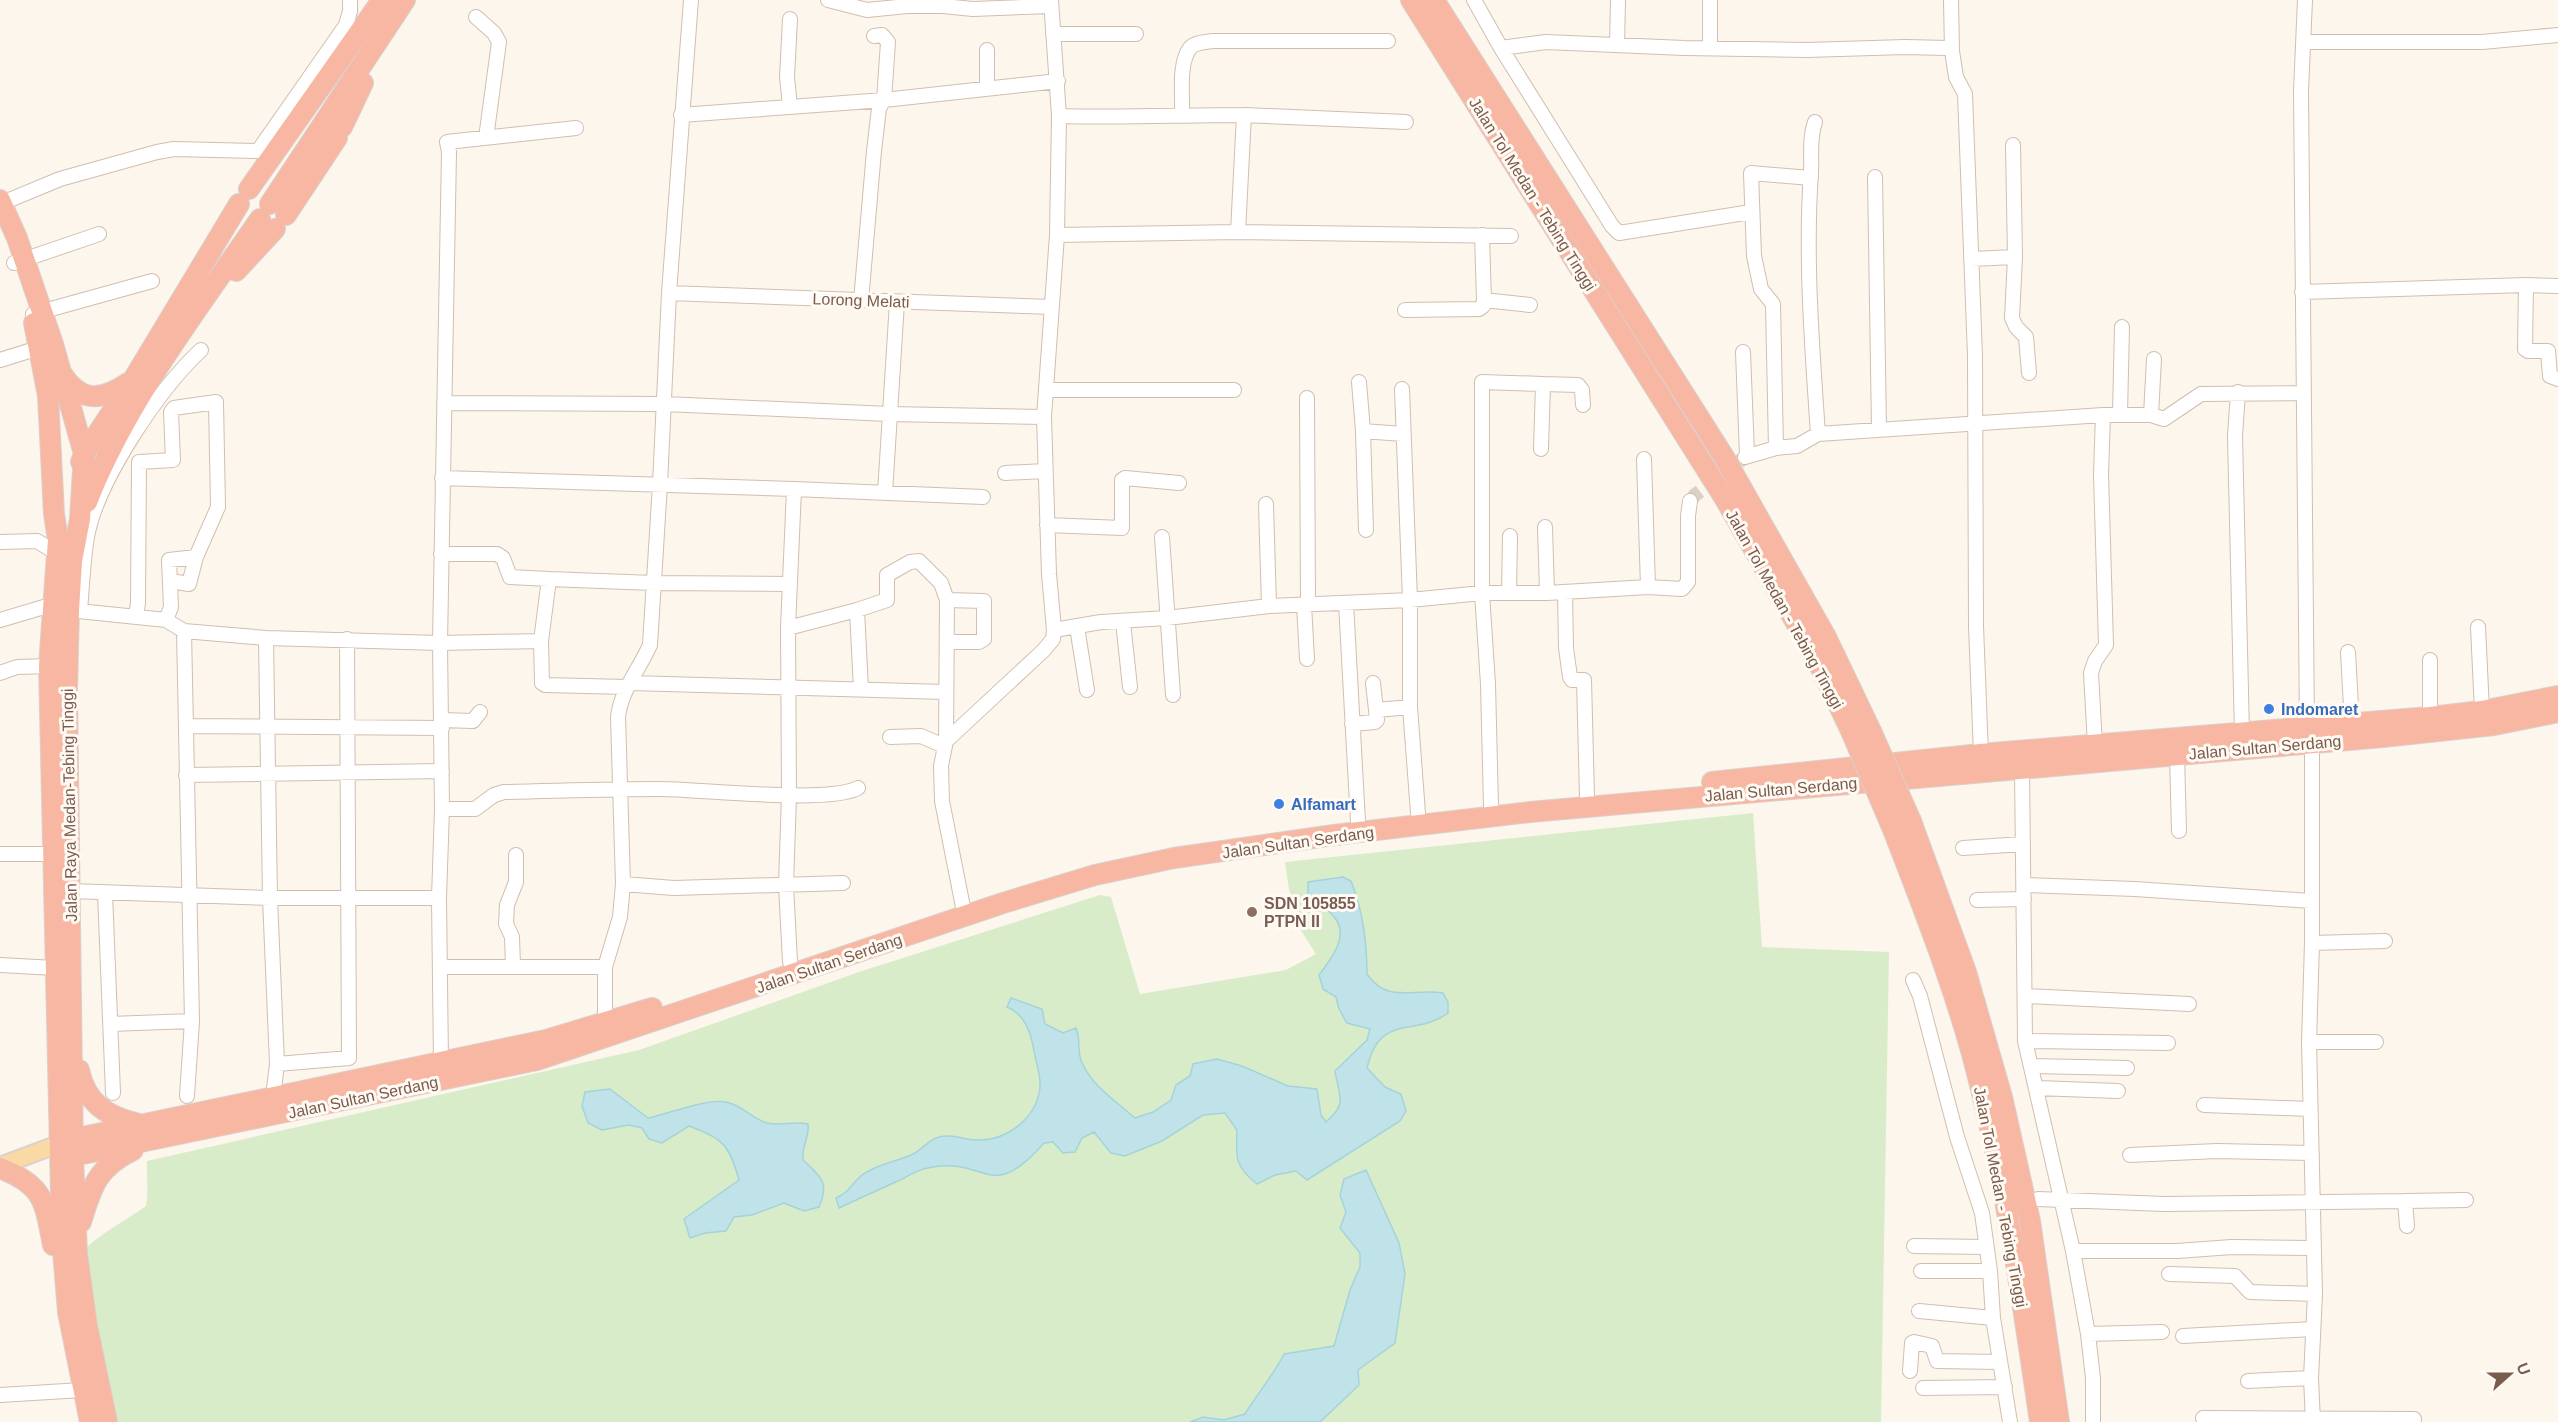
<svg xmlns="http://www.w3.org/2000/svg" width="2558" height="1422" viewBox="0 0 2558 1422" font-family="Helvetica,sans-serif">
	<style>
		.green { fill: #d8ecc9 }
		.water { fill: #bfe3e8; stroke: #a5d3da; stroke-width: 1.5 }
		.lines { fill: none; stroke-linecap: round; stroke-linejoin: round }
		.minor-tunnel { stroke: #dcd0c4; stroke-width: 14; stroke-dasharray: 14 7; stroke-linecap: butt }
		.minor-casing { stroke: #d1beb0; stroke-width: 16 }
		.major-casing { stroke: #dad1cd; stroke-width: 20 }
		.highway-casing { stroke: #dad1cd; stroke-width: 22 }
		.minor { stroke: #fff; stroke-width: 14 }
		.major { stroke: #fbd9a5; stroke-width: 16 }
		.highway { stroke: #f7b7a3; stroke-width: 20 }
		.highway-bridge-casing { stroke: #dad1cd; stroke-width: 22; stroke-linecap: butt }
		.highway-bridge { stroke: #f7b7a3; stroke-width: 20 }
		.shop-dot { fill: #3f7fe0; stroke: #fffaf3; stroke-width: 2 }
		.education-dot { fill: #8d6e63; stroke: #fffaf3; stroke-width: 2 }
		.labels { text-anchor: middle; stroke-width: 6; stroke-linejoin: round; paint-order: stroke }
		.street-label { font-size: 16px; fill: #7a5c4d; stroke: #fffaf3 }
		.shop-label { font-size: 16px; font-weight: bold; fill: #366cbe; stroke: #fffaf3; text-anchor: start }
		.education-label { font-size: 16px; font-weight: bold; fill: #785e54; stroke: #fffaf3; text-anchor: start }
	</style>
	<rect width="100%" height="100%" fill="#fdf6ec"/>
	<path class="green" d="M1753 813 1762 947 1889 952 1881 1422H110L85 1249C104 1231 125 1221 146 1206 149 1191 146 1176 147 1161L639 1050 859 972 1100 895 1111 897 1140 994 1286 970 1316 954 1300 929 1289 889 1285 862Z"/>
	<path class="water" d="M1343 877 1351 881C1363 911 1367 942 1367 974 1388 1004 1412 988 1443 993L1448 1002V1013C1414 1038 1380 1012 1367 1068L1385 1087 1401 1094 1406 1111 1400 1121 1307 1180 1296 1171 1275 1175 1257 1184C1234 1166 1236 1157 1237 1130L1225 1113 1203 1115 1162 1141 1125 1156 1111 1153 1094 1132 1082 1138 1075 1152 1063 1153 1053 1142 1044 1143C989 1206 987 1155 928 1168 919 1169 910 1175 902 1179 881 1189 860 1198 839 1208L836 1198C851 1191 850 1185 862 1175 876 1164 897 1162 913 1154 921 1150 927 1142 936 1138 950 1133 961 1139 976 1140 1006 1141 1037 1119 1040 1087 1041 1076 1036 1062 1034 1051 1031 1033 1025 1014 1007 1007L1011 998 1042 1009 1045 1024 1063 1033 1076 1028C1081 1039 1077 1050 1081 1060 1090 1085 1116 1101 1135 1118L1153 1112 1171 1100 1176 1085 1190 1076 1193 1064 1217 1059 1242 1066 1288 1086 1317 1089 1321 1115 1326 1122C1348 1103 1339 1097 1335 1071L1367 1040 1370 1029 1347 1023 1339 1009 1336 997 1323 989 1319 975C1347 939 1351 920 1308 897V882Z
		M610 1089 648 1118C668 1114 708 1098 726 1102 742 1105 753 1119 767 1123 782 1126 794 1121 808 1124 810 1139 801 1145 803 1160 821 1177 830 1182 819 1207L804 1211 784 1203 752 1215 734 1217 726 1231 705 1233 690 1238 684 1219 739 1180C729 1144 723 1139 689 1126L662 1143 649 1139 642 1128 629 1125 602 1130 588 1123 582 1106 585 1092Z
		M1366 1170 1399 1243 1405 1274 1395 1343 1358 1370 1359 1385 1320 1422H1190L1203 1417 1224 1420 1245 1414C1257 1394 1273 1376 1284 1354L1334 1346 1350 1290 1360 1267V1253L1340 1228 1346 1212 1340 1195 1344 1179Z"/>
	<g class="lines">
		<path class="minor-tunnel" d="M1690 501 1695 495 1745 457"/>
		<defs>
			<path id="minor" d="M828 0 867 10 907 6H943L973 9 1051 6
				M1474 0 1501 48 1612 226 1619 233 1751 212
				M1951 0 1952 51
				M2305 0 2301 91 2307 728
				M476 17 494 33 499 42 486 138
				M1053 34H1136
				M2304 42H2482L2558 35
				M1617 45 1618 0
				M1501 48 1546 42 1684 48 1807 50 1905 47 1947 48 1952 51 1956 77 1965 94 1975 356 1976 626 1981 754
				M1710 48V0
				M987 50V88
				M790 106 787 77 790 19
				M681 115 884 100 1058 81
				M1182 115C1183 96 1178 64 1190 48 1195 42 1206 42 1213 41H1388
				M1244 115 1406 122
				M1059 116C1121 118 1182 115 1244 115L1238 232
				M1815 122C1809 139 1812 155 1811 172 1805 258 1812 347 1818 434
				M1875 177 1879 429
				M2 203 60 179 157 152 174 149 258 151 346 25 350 11V0
				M1057 235 1238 232 1511 236
				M1482 235 1484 300 1530 305
				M2015 257 2012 318 2016 327 2026 337 2029 373
				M1971 259 2015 257 2013 145
				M14 263 99 234
				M2526 285 2525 349 2528 351H2548L2550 376 2558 379
				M2302 292 2526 285 2558 286
				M669 293 1052 307
				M861 301 874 151 879 108 884 100 888 42 882 35 874 36
				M1405 310 1479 309 1483 306 1484 300
				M33 314 152 281
				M1743 352 1747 455
				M0 360 45 346
				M1359 382 1363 431 1403 434
				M1543 384 1578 385 1582 390 1583 405
				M1402 389 1410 600V707L1418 813
				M1047 390H1234
				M2238 392 2235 436 2242 734
				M1307 398 1308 605
				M444 403 665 404 889 414 1044 417
				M2120 414 2122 327
				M2151 415 2154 359
				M1363 431 1366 530
				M1776 448 1773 304 1761 289 1754 256 1751 173 1811 178
				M1745 457 1776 448 1797 446 1818 434 2103 415H2151L2164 419 2201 394 2303 393
				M1644 459 1648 587
				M1005 473 1045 471
				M442 478 794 489
				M885 493 897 302
				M1266 504 1269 606
				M1047 525 1122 528V480L1125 478 1179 483
				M1545 527 1547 593
				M1162 537 1173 695
				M0 542 37 541 58 554
				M441 554H497L503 558 510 577 549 579 541 641 542 683 545 685 627 687
				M549 579 653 583 790 584
				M1509 593 1510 536
				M1565 593 1566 648 1570 677 1572 680H1584L1587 796
				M947 600 984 601V639L979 642H948
				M1346 603 1358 822
				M1304 605 1307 659
				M69 610 166 620 184 631 266 638 440 643 541 641
				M857 610 861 689
				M80 611C82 587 83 561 87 537 97 481 159 389 201 350
				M136 616 138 603 139 462 173 460 171 412 174 408 216 402 218 507 196 557 189 584 171 581
				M0 620 54 604
				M166 620 171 607 169 560 196 557
				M1123 622 1130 687
				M1077 627 1087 690
				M2478 627 2482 711
				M788 628 857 610 887 600V575L910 562 919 561 941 583 947 600 946 741
				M1054 630 1101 622 1167 618 1269 606 1410 600 1482 593H1547L1648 587 1682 589 1688 582V516L1690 501
				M184 631 192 1021 187 1096
				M266 638 270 898 277 1064 273 1097
				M2348 652 2352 725
				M0 673 17 667 49 666
				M630 683 945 692
				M1373 683 1376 710
				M2430 717V660
				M442 720 473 721 480 712
				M1352 724 1375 722 1377 720 1376 710 1410 707
				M187 726 442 728
				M890 737 921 736 944 746
				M2312 743V943L2309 1042 2315 1294 2311 1378 2313 1422
				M2095 745 2091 673 2095 661 2106 645 2101 474 2103 415
				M2177 755 2179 831
				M2022 769 2025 1041 2073 1251 2088 1334 2093 1378V1422
				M186 775 442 771
				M1491 806 1488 684 1482 593V382L1543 384 1541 449
				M442 809H475L494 795 504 792C556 791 608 789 660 789 701 789 828 804 858 788
				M1963 848 2023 844
				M0 854H61
				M623 884 674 888 843 883
				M2024 885 2135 889 2311 901
				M70 891 270 898H439L442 809 440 643 449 152 447 142 576 128
				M105 893 113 1093
				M439 898 441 1063
				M1977 900 2024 899
				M963 907 942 801 941 766 946 741 1044 650 1053 639 1054 630 1049 574 1044 417 1057 235 1059 116 1051 0
				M2312 943 2385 941
				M790 962 786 885 789 795 788 628 794 489 983 497
				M0 965 55 968
				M513 966 512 937 506 924 507 905 516 882V855
				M441 967H605
				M1913 980 1920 996 1957 1137 1982 1213 1990 1271 1993 1318 2010 1422
				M2025 996 2189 1004
				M605 1023V967L620 917 623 884 618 717C621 690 639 670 650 645L660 484 669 293 691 0
				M110 1024 192 1021
				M2025 1041 2168 1043
				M2309 1042H2376
				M277 1064 349 1058 347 639
				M2031 1066 2127 1068
				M2037 1088 2118 1091
				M2204 1105 2310 1109
				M2130 1155 2217 1151 2312 1153
				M2038 1199 2164 1204 2405 1201 2407 1226
				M2405 1201 2466 1200
				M1914 1246 1986 1247
				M2073 1251H2177L2232 1247 2313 1248
				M1921 1271H1990
				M2169 1274 2235 1276 2250 1292 2315 1294
				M1919 1311 1993 1318
				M2088 1334 2162 1332
				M2183 1336 2313 1329
				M1910 1371 1912 1343 1914 1342 1932 1346 1937 1361 2000 1362
				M2248 1381 2311 1378
				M1923 1388 2005 1387
				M0 1395 82 1390
				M2203 1418 2414 1419"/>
			<path id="major" d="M0 1166 69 1140"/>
			<path id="highway" d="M1411 0 1725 499 1815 656 1851 731
				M1434 0 1724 457 1826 637 1871 731
				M342 127 363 83
				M249 189 382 0
				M0 200 17 238 53 344 84 454 80 519 72 561 69 610 67 691 73 1156 77 1254 87 1326 107 1422
				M270 204 405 0
				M286 215 337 138
				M236 271 275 229
				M34 323 48 396 54 514 58 540 49 666 62 1239 68 1312 90 1422
				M62 374C81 403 101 401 128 383
				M81 462 84 454 133 380 239 204
				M87 502C127 400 198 309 260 219
				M1712 782 1981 754 2430 717 2482 711 2558 696
				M1911 821 1966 972 2002 1097 2030 1221 2059 1422
				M1894 832C1925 913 1957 993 1978 1077 2007 1191 2023 1306 2040 1422
				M79 1070C86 1103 107 1117 139 1124
				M73 1139 546 1040 652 1008
				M73 1156 537 1060 1003 903 1095 875 1174 858 1334 835 1530 812 2383 737 2494 725 2558 712
				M0 1168C45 1186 44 1201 53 1245
				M81 1222C92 1185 98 1167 133 1150"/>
		</defs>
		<use href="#minor" class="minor-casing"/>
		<use href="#major" class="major-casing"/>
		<use href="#highway" class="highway-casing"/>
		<use href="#minor" class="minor"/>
		<use href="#major" class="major"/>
		<use href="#highway" class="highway"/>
		<defs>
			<path id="highway-bridge" d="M1851 731 1894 832
				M1871 731 1911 821"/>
		</defs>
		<use href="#highway-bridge" class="highway-bridge-casing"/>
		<use href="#highway-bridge" class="highway-bridge"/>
	</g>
	<g class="shop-dot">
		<circle cx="2269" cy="709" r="6"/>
		<circle cx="1279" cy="804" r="6"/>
	</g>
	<circle class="education-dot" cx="1252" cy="912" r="6"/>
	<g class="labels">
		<g class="street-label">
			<text transform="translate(1533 194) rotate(58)" y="6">Jalan Tol Medan - Tebing Tinggi</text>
			<text transform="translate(861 300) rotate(2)" y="6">Lorong Melati</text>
			<text transform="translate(1785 609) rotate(61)" y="6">Jalan Tol Medan - Tebing Tinggi</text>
			<text transform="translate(2265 747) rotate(-5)" y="6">Jalan Sultan Serdang</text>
			<text transform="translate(1781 789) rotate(-5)" y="6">Jalan Sultan Serdang</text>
			<text transform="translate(69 805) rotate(-91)" y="6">Jalan Raya Medan-Tebing Tinggi</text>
			<text transform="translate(1298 842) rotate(-8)" y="6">Jalan Sultan Serdang</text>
			<text transform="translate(829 963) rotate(-19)" y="6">Jalan Sultan Serdang</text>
			<text transform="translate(363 1097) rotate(-12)" y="6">Jalan Sultan Serdang</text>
			<text transform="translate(2001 1197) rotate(79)" y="6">Jalan Tol Medan - Tebing Tinggi</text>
		</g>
		<g class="shop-label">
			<text x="2281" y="715">Indomaret</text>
			<text x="1291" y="810">Alfamart</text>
		</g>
		<g class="education-label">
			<text x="1264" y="909">SDN 105855<tspan x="1264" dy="18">PTPN II</tspan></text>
		</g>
	</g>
	<g transform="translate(2510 1374) rotate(69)" stroke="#fffaf3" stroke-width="4.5" paint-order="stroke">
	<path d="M0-4.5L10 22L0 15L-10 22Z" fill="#7a5c4d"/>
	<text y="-9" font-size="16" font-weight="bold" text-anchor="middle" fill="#7a5c4d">U</text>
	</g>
</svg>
